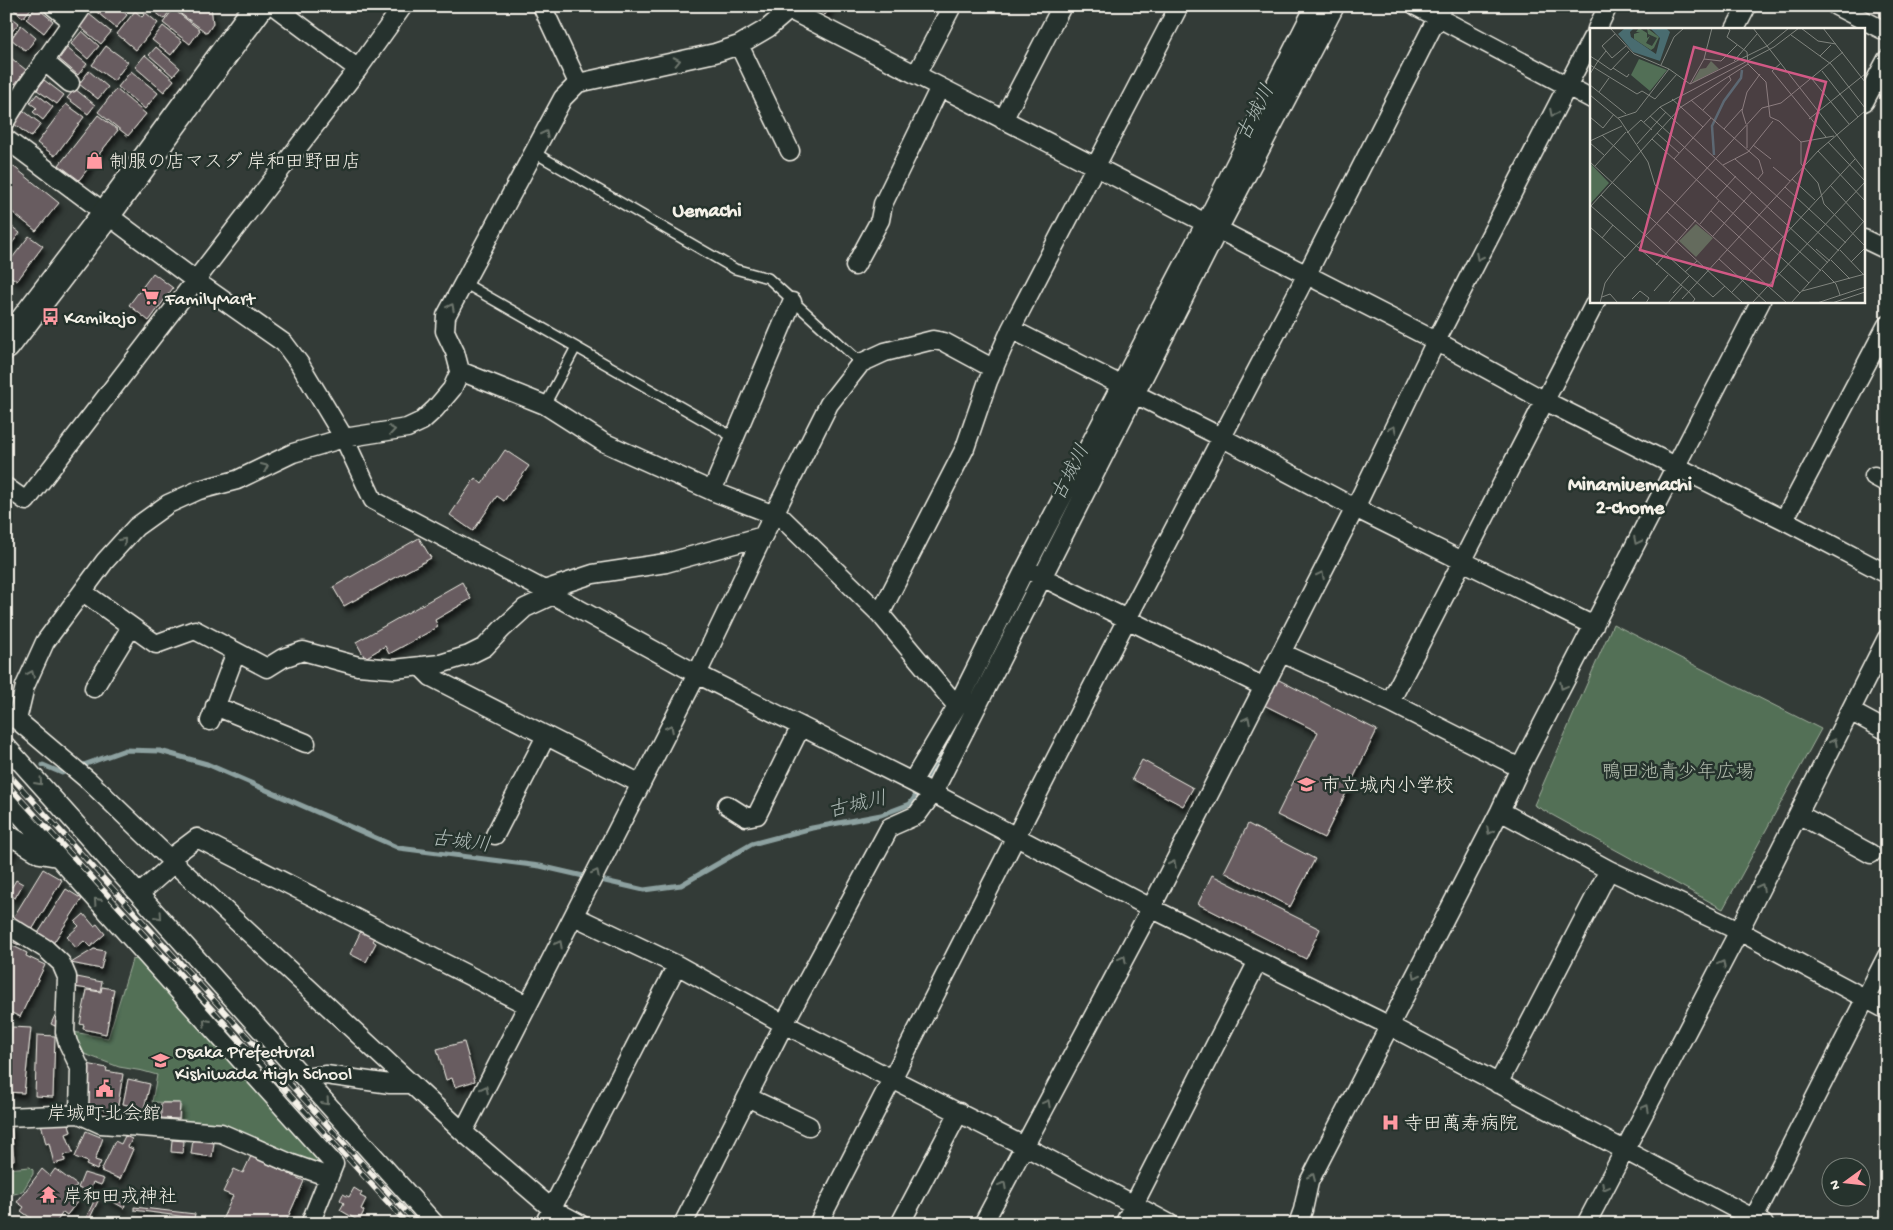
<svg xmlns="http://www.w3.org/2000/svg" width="1893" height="1230" viewBox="0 0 1893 1230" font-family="'Gochi Hand','Klee One',sans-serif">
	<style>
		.green { fill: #526f56; stroke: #a3b09f }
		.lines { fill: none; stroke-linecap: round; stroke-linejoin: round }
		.stream { stroke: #8da1a0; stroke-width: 5 }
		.building { fill: #675c60; stroke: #f4f1e8; filter: url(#shadow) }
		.lane-casing { stroke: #f4f1e8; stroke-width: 12 }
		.street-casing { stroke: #f4f1e8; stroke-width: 21 }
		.primary-casing { stroke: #f4f1e8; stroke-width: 31 }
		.path { stroke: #f4f1e8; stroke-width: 3; stroke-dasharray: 5 4; stroke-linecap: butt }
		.lane { stroke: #26332d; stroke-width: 9 }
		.street { stroke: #26332d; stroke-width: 18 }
		.primary { stroke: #26332d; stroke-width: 28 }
		.rail-casing { stroke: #f4f1e8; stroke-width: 5.5 }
		.rail { stroke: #26332d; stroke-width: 4; stroke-dasharray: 11; stroke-linecap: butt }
		.oneway { stroke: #6e766e }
		.labels { text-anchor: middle; stroke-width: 5; stroke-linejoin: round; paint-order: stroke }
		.poi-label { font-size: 19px; fill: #f4f1e8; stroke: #26332d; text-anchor: start }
		.park-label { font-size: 19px; fill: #b3bdae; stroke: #26332d }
		.water-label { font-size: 20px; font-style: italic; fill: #b0bcb8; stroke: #26332d }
		.neighbourhood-label { font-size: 20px; font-weight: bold; fill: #f4f1e8; stroke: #26332d }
		.inset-river { fill: none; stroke: #496c70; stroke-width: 2.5 }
		.inset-road { fill: none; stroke: #80847e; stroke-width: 1 }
		.view { fill: #d15985; fill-opacity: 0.15; stroke: #d15985; stroke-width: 2.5 }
		.inset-edge { fill: none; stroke: #f4f1e8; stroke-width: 2.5 }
	</style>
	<defs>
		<filter id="shadow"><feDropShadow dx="3" dy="5.5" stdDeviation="2.5" flood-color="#0009"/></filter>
	</defs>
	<rect width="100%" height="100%" fill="#333b37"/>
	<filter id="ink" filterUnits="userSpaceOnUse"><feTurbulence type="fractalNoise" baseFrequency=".02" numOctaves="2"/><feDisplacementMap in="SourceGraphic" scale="10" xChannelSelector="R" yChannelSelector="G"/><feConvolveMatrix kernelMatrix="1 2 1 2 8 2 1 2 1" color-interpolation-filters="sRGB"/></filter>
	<g filter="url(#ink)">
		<path class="green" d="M1613 624 1821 729 1723 909 1534 805Z
			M137 959 322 1162 315 1167 234 1129 180 1124 181 1103 152 1102 157 1075 143 1071 119 1067 82 1053 73 1032 108 1038 132 960Z
			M30 1167 33 1170V1174L22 1192 6 1196V1169Z"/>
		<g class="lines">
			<path class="stream" d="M1318 19 1325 6
				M1013 613 1079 485
				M43 765 62 773 70 770
				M78 767 125 750 160 751 207 764 399 848 540 866 644 890 681 885 752 844 812 828 881 815 910 804 927 780 953 729"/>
		</g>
		<path class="building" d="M10 6H33L23 18Z
			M93 6H117L127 15 116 28 92 8Z
			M148 6H173L164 19Z
			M176 6H211L213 24 207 33 174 9Z
			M810 6H832L825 15Z
			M36 7 53 21 44 33 26 19Z
			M173 9 200 30 190 44 163 23Z
			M135 11 142 17 146 13 158 23 136 50 117 34Z
			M6 13 19 23 9 35 6 33Z
			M89 14 111 32 101 44 79 26Z
			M21 25 36 38 26 51 11 39Z
			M163 26 182 41 171 55 152 40Z
			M82 31 99 46 88 59 71 44Z
			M106 46 128 62 114 81 92 65Z
			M156 47 180 68 173 76 149 55Z
			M67 48 87 64 78 75 59 59Z
			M145 55 174 80 164 92 135 67Z
			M11 58 26 70 15 84 6 78V63Z
			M89 71 108 87 98 99 79 84Z
			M131 71 158 93 145 109 118 87Z
			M44 80 64 95 57 104 37 90Z
			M6 86 14 92 6 101Z
			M75 89 95 105 88 114 67 98Z
			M116 89 146 114 128 136 98 112Z
			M37 94 53 107 43 120 33 112 37 108 30 103Z
			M66 104 84 117 55 156 37 143Z
			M24 111 41 124 31 137 14 124Z
			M98 115 118 130 79 180 59 165Z
			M8 162 59 203 36 231 12 212 6 220V164Z
			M6 222 20 233 6 251Z
			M29 236 43 246 17 281 6 273V266Z
			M153 273 173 288 149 321 129 305Z
			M505 450 529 466 504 501 497 496 473 531 450 515 475 478 482 484Z
			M419 538 431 558 344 606 333 587Z
			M462 582 471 599 435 620 438 627 389 654 385 646 365 658 356 642Z
			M1277 679 1377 730 1324 838 1277 815 1318 732 1264 705Z
			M1142 760 1193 788 1183 806 1132 779Z
			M6 818 20 831 18 836 6 828Z
			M1248 824 1315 859 1290 907 1224 872Z
			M6 842 15 847 8 858 6 857Z
			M43 869 62 880 32 930 13 918Z
			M1212 875 1320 929 1306 959 1198 904Z
			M16 880 23 884 15 898 8 894 6 897V883L12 887Z
			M66 889 82 899 52 945 37 935Z
			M84 914 94 926 97 924 105 934 90 947 84 941 76 948 67 937 79 926 75 922Z
			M361 931 375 938 373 941 376 943 366 962 350 954Z
			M6 936 20 942 19 945 6 939Z
			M11 945 27 953 26 956 45 965 20 1017 6 1010V955Z
			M94 949 105 951 101 969 71 963Z
			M77 977 102 982 100 991 75 987Z
			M102 987 114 989 106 1034 83 1029 84 1025 80 1024 87 990 101 992Z
			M57 1011 61 1013 55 1026 51 1024Z
			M12 1027 31 1028 24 1093 6 1092Z
			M37 1035 55 1036 53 1097 35 1096Z
			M464 1042 475 1081 455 1087 452 1078 446 1080 437 1049Z
			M87 1064 107 1068 106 1071 123 1074 118 1105 114 1104 113 1111 100 1109 99 1113 91 1111V1107L84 1106 90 1073 86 1072Z
			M128 1079 150 1084 144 1109 123 1104Z
			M161 1103H180L179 1119 161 1118Z
			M68 1120 71 1132 66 1134 73 1153 64 1155 65 1161 54 1164 49 1143 46 1144 41 1123Z
			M6 1125H11L14 1160 6 1161Z
			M86 1131 103 1138 95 1160 101 1162 97 1170 86 1165 88 1162 75 1157Z
			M125 1136 132 1139 128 1147 133 1149 120 1179 101 1171 115 1141 121 1144Z
			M172 1140 184 1141 183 1153 171 1152Z
			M193 1140 214 1143 212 1157 191 1154Z
			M251 1156 304 1181 285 1224H220L233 1196 223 1192 234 1169 243 1173Z
			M42 1169 50 1176 55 1169 77 1185 73 1190 78 1201 67 1215 63 1212 55 1224H39L21 1211 24 1207 17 1202Z
			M84 1173 104 1179 101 1185 93 1182 88 1197 84 1196 86 1191 78 1188Z
			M354 1188 362 1193 360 1196 366 1199 361 1209 364 1211 359 1221 340 1210 344 1203 340 1200 343 1194 349 1197Z
			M105 1193 125 1205 124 1208 103 1196Z
			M96 1197 99 1199 87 1224H83Z
			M134 1207 195 1214 194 1218 134 1210Z
			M103 1220 127 1224H102Z"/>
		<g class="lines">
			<defs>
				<path id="lane" d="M535 153 735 269 768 278 861 363
					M464 283 735 438
					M545 405 576 347"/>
				<path id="street" d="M53 6 72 21
					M274 6 358 69
					M542 6 578 83
					M782 6 1436 341 1545 401 1784 520 1887 574
					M1416 6 1592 99
					M1836 6 1887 32
					M1597 29 1608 6
					M1735 29 1747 6
					M739 45 790 151
					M44 61 70 83
					M916 75 952 6
					M1864 102 1887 59
					M6 120 25 89 83 6
					M1003 120 1062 6
					M6 139 196 281 284 343 299 363 344 438 373 500 544 590 697 674 912 782 1151 908 1390 1026 1764 1224
					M1864 239 1887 250
					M855 266 880 220 883 204 940 87
					M1011 329 1121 385
					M460 371 545 405 603 442 712 491 782 518 880 614 957 706
					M1125 389 1221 437 1355 508 1594 626
					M1874 476 1887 483
					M6 487 26 501 358 69 403 6
					M712 491 792 302
					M1784 520 1887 325
					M1032 572 1264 687
					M544 590 593 574 666 563 763 536
					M83 592 156 644 195 630 267 668 283 658 303 651 358 666 394 669 440 664 469 655 485 647 502 629 525 608 553 595
					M880 614 965 448 988 381 1011 329 1179 6
					M1282 653 1390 702 1520 768
					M420 666 431 677 641 784
					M94 688 131 627
					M1390 702 1596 301
					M215 706 306 743
					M1850 711 1887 731
					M7 717 17 720 89 781 174 863 463 1132 552 1209 580 1224
					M17 720 25 686 45 642 105 561 136 527 168 504 199 490 237 480 293 453 344 438 407 428 422 421 435 409 452 389 460 371 455 352 445 331 446 316 563 98 578 83 715 53 739 45 768 28 789 10 791 6
					M210 721 236 652
					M6 746 435 1224
					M912 782 957 706 1025 569 1205 224 1315 6
					M6 799 334 1164 310 1224
					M727 805 746 817 757 815 801 726
					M1500 811 1609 870 1739 931 1887 1010
					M1798 814 1871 854
					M6 833 40 854 57 857
					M495 835 546 736
					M169 859 197 838 527 1005
					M139 894 174 863
					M574 916 677 965 784 1024 1024 1146 1170 1224
					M6 924 46 949 61 963 67 977 65 1032 68 1043 80 1068 79 1114
					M305 1078 326 1075 390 1084H410
					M1498 1084 1609 870
					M747 1097 809 1126
					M6 1117 79 1114 101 1124 221 1133 292 1164 329 1177
					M463 1132 697 674 763 536 829 404 861 363 885 352 933 340 944 342 994 369
					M544 1224 677 965
					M683 1224 784 1024 890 827 917 815 933 793 1218 230 1335 6
					M818 1224 1127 619 1306 276 1443 6
					M900 1224 959 1112
					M983 1224 1151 908 1355 508 1436 341 1592 38
					M1124 1224 1258 961
					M1298 1224 1303 1210 1309 1182 1500 811 1520 768 1761 301
					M1586 1224 1739 931 1887 638
					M1751 1224 1887 956"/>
				<path id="primary" d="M6 345 107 213 259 6"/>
			</defs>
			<use href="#lane" class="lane-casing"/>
			<use href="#street" class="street-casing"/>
			<use href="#primary" class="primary-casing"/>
			<path class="path" d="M29 1224 31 1221"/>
			<use href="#lane" class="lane"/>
			<use href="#street" class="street"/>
			<use href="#primary" class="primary"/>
			<defs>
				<path id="rail" d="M6 771 417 1224
					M6 783 402 1218"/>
			</defs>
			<use href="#rail" class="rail-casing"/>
			<use href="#rail" class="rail"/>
		</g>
		<defs><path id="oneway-chevron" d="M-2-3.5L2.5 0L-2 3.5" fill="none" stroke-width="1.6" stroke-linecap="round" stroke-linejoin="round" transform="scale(1.25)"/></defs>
		<g class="oneway">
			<use href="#oneway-chevron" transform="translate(677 61) rotate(-12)"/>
			<use href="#oneway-chevron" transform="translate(1553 113) rotate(117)"/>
			<use href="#oneway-chevron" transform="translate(545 134) rotate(-63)"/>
			<use href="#oneway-chevron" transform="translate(1479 257) rotate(117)"/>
			<use href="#oneway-chevron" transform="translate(451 307) rotate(-62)"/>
			<use href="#oneway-chevron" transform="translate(1393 429) rotate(-64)"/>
			<use href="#oneway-chevron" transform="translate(392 430) rotate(-8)"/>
			<use href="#oneway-chevron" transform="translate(265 467) rotate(-25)"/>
			<use href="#oneway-chevron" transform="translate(123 541) rotate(-48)"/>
			<use href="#oneway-chevron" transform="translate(1637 541) rotate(117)"/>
			<use href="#oneway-chevron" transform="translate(1321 575) rotate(-63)"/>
			<use href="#oneway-chevron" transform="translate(31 674) rotate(-66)"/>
			<use href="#oneway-chevron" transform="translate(1563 686) rotate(118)"/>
			<use href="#oneway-chevron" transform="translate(1247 720) rotate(-63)"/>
			<use href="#oneway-chevron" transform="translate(670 728) rotate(-63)"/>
			<use href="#oneway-chevron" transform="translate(1834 742) rotate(-63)"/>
			<use href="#oneway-chevron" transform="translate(39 782) rotate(48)"/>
			<use href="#oneway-chevron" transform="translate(1490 831) rotate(117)"/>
			<use href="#oneway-chevron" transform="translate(1173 864) rotate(-63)"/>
			<use href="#oneway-chevron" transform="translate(596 873) rotate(-63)"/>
			<use href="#oneway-chevron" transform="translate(1761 887) rotate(-63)"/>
			<use href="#oneway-chevron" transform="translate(97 901) rotate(-132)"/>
			<use href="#oneway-chevron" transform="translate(159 916) rotate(48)"/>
			<use href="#oneway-chevron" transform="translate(559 944) rotate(-62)"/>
			<use href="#oneway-chevron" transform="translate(1123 959) rotate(-62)"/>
			<use href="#oneway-chevron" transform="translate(1722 964) rotate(-62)"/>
			<use href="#oneway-chevron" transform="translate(1416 975) rotate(117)"/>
			<use href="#oneway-chevron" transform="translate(206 1022) rotate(-132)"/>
			<use href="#oneway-chevron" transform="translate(485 1089) rotate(-63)"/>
			<use href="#oneway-chevron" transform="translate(326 1102) rotate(48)"/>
			<use href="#oneway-chevron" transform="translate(1047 1103) rotate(-62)"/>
			<use href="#oneway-chevron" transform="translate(1646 1108) rotate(-62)"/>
			<use href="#oneway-chevron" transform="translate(1312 1177) rotate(-66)"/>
			<use href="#oneway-chevron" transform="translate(1003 1185) rotate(-62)"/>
			<use href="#oneway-chevron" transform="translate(1605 1187) rotate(118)"/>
		</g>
	</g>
	<defs>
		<symbol id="shop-bare" viewBox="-9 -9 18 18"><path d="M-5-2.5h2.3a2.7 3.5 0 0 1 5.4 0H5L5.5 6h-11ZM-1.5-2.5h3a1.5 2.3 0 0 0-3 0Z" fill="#ff9aa2" stroke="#26332d" stroke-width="2.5" paint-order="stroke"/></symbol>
		<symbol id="supermarket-bare" viewBox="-9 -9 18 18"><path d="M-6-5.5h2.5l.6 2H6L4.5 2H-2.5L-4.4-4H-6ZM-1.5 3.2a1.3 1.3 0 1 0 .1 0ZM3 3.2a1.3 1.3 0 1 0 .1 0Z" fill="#ff9aa2" stroke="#26332d" stroke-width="2.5" paint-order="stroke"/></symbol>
		<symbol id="bus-bare" viewBox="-9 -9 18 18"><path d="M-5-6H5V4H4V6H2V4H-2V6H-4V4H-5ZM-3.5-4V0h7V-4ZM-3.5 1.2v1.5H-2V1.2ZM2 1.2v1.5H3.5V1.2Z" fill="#ff9aa2" stroke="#26332d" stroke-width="2.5" paint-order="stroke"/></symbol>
		<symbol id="school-bare" viewBox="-9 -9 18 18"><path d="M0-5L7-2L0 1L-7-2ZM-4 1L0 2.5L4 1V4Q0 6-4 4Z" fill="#ff9aa2" stroke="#26332d" stroke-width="2.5" paint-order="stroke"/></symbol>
		<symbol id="civic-bare" viewBox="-9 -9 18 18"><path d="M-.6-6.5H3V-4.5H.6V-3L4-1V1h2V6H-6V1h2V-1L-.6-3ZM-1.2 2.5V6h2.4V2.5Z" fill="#ff9aa2" stroke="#26332d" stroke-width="2.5" paint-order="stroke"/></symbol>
		<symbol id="hospital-bare" viewBox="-9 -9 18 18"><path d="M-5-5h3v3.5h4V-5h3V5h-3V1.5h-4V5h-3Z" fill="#ff9aa2" stroke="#26332d" stroke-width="2.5" paint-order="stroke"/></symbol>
		<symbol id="temple-bare" viewBox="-9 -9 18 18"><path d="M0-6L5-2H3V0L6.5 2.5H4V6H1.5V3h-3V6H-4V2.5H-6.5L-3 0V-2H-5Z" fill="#ff9aa2" stroke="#26332d" stroke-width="2.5" paint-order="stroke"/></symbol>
	</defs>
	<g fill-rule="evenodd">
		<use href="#shop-bare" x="82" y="148" width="25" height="25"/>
		<use href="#supermarket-bare" x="138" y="284" width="25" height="25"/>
		<use href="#bus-bare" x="38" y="304" width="25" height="25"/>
		<use href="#school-bare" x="1294" y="772" width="25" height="25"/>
		<use href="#school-bare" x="148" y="1048" width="25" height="25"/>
		<use href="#civic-bare" x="92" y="1076" width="25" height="25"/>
		<use href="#hospital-bare" x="1378" y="1110" width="25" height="25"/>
		<use href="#temple-bare" x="36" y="1182" width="25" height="25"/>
	</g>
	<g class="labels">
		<g class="poi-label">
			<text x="109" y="167">制服の店マスダ 岸和田野田店</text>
			<text x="165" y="304">FamilyMart</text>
			<text x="64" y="323">Kamikojo</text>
			<text x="1321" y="791">市立城内小学校</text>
			<text x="175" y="1057">Osaka Prefectural<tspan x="175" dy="22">Kishiwada High School</tspan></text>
			<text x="104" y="1119" text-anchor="middle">岸城町北会館</text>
			<text x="1404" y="1129">寺田萬寿病院</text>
			<text x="63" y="1202">岸和田戎神社</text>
		</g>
		<g class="park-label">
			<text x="1678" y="777">鴨田池青少年広場</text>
		</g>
		<g class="water-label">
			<text transform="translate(1254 112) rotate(-63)" y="7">古城川</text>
			<text transform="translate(1069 472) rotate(-63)" y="7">古城川</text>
			<text transform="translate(857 803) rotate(-13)" y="7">古城川</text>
			<text transform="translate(461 840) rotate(7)" y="7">古城川</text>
		</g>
		<g class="neighbourhood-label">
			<text x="707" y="216">Uemachi</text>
			<text x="1630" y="490">Minamiuemachi<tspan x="1630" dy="23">2-chome</tspan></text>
		</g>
	</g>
	<g transform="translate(1590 28)">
		<rect width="275" height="275" fill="#333b37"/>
		<path d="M49 0 57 5V10L60 8 56 15 62 18 67 10 58 6 57 0 69 9 64 20 61 22 44 11V6L50 4H46ZM49 31 77 42 60 63 41 47ZM121 33 129 41 102 55 110 41 116 40ZM0 135 19 155 1 175H0ZM106 196 123 210 106 229 89 213Z" fill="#526f56"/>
		<path d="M44 0 40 4 41 9 66 26 70 10 60 0H76L80 4 70 33 43 24 28 6 34 1Z" fill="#496c70"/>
		<path class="inset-river" d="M124 127 122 98 134 73 151 50 152 42"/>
		<path class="inset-road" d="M20 0 44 26 79 41 100 56M163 0 275 143M209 0 184 19 70 79 238 235M211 0 228 13 246 16M233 0 275 54M25 6 12 18 22 30 36 18M201 7 241 36 275 80M16 23 8 33 21 42 39 23M0 28 8 33 0 46M230 28 241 17M114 31 131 33 147 17M144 33 167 6M191 35 182 43 236 109M158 36 176 54 180 89 189 93 211 114V136L228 155 234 176 275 218M0 37 47 66 52 63 65 71 87 46M71 37 84 9 94 0M23 40 37 49 39 46M232 43 268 89M222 51 259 96M100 56 177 18 199 0M100 56 114 31 122 0M0 57 36 86M9 64 19 50M0 67 30 92 58 134 65 157 197 275M82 71 113 99M101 72 169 132 173 145 168 151M113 82 141 52 139 48M60 88 231 243M0 89 13 100 24 86M28 90 46 84 79 41M219 91 275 46M54 94 70 79M156 96 152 83 157 64 170 46M134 101 152 81M37 105 51 92 62 102M67 105 89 125M12 107 41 134M62 111 219 255M0 113 32 98M211 114 244 108M238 114 275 153M0 115 14 127M47 116 76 84M163 117 181 131M157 120V97M228 123 275 173M84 131 121 90M145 131 249 223M0 134 153 275M133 137 158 124 183 93M5 138 36 104M183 139 200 153M202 151 225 172M240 157 274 194M195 159 256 215M11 167 123 269 135 258M126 170 146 148M0 177 99 264 105 271 102 275M0 179 91 79 158 36 157 24 137 9 140 2 137 0M121 183 210 265M77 184 97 202M110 196 129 173M0 199 35 230M123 208 162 164M12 210 23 197M226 221 240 233M250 222 273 246M129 231 177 275M241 232 260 251M261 234 275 220M66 237 106 192M232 242 246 256 250 267M95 244 107 233M64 263 78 247M212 263 275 246M142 264 265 131M83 265 99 248M12 269 20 266 28 275M42 271 50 263 59 270 56 275M92 271 228 123 275 83M10 275 15 255 25 241 172 80 191 75 253 24M78 275 92 259M162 275 275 154M201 275 275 192M227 275 275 259M242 275 275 264"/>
		<path class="view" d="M104 19 236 54 182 258 50 222Z"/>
		<rect width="275" height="275" class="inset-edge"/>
	</g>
	<rect width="1893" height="1230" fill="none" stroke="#26332d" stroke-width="25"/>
	<rect x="12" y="12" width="1868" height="1205" fill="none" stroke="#f4f1e8" stroke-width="2" filter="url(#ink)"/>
	<g transform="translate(1846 1182) rotate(255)"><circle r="24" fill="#26332d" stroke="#787f78"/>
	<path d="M0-4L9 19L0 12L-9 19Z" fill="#ff9aa2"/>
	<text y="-8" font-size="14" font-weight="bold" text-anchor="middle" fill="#f4f1e8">N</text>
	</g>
</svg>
